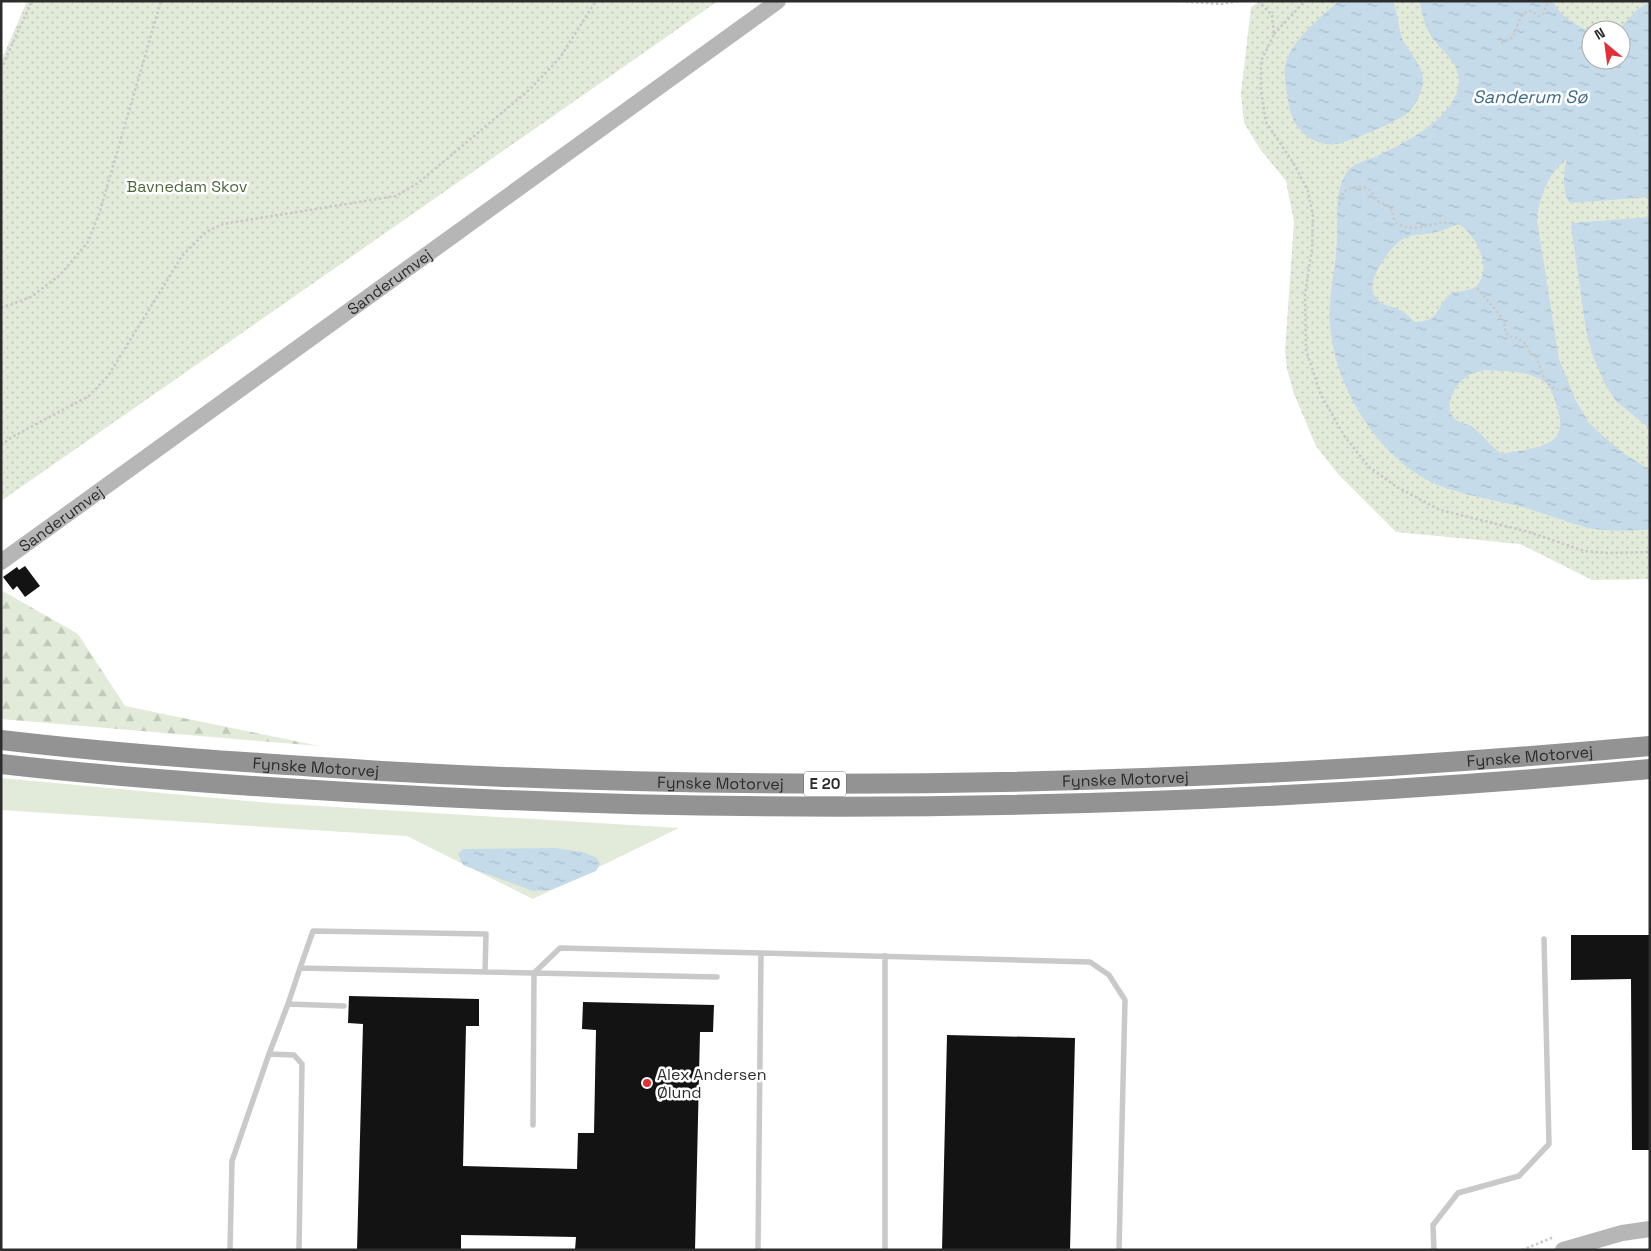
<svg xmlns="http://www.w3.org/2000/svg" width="1651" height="1251" viewBox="0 0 1651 1251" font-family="'Space Grotesk',sans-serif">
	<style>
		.green { fill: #e2ead9 }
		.forest { fill: url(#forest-firs) }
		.park { fill: url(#park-dots); fill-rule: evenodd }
		.water { fill: url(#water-ripples); fill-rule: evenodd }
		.building { fill: #131313 }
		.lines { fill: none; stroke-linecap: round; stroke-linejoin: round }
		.path { stroke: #c9c9c9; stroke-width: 2.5; stroke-dasharray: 2.5 2.5; stroke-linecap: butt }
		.lane { stroke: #c9c9c9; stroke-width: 5.5 }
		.secondary { stroke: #b6b6b6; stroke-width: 16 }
		.highway { stroke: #939393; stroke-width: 20 }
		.poi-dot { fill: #e22f38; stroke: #fff; stroke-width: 2 }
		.labels { text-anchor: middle; stroke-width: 5; stroke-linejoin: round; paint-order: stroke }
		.shield { fill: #fff; stroke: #6b6b6b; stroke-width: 1 }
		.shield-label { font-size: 15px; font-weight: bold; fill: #2c2c2c }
		.park-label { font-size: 16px; fill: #4e673b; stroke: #fff }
		.street-label { font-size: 16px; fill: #2c2c2c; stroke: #fff }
		.poi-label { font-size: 16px; fill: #2c2c2c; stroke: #fff; text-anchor: start }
		.water-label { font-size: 18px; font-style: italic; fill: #3c6b8c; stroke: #fff }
	</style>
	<defs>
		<pattern id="forest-firs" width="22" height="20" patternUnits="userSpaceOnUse" patternTransform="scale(1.25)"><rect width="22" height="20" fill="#e2ead9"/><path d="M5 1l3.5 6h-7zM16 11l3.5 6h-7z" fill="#c2c9ba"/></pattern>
		<pattern id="park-dots" width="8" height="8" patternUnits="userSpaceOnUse" patternTransform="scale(1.25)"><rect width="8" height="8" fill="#e2ead9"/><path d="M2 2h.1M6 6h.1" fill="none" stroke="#c2c9ba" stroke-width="1.8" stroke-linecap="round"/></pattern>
		<pattern id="water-ripples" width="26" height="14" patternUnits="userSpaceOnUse" patternTransform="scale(1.25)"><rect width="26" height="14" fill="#c5dbea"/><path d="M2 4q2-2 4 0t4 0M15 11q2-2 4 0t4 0" fill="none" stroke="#a9bcc9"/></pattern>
	</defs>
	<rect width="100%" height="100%" fill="#fff"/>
	<path class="green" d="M1 778 269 803 679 828 533 899 407 836 1 810Z"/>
	<path class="forest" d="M1 590 78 634 125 706 319 746 1 719Z"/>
	<path class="park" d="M27 1H718L1 501V61Z
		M1261 1H1650V579L1592 580 1520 544 1396 532 1338 474 1316 446 1294 394 1287 369 1285 351 1294 222 1286 181 1260 149 1244 123 1241 93 1251 7ZM1591 30H1621V60H1591Z"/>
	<path class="water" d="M1339 1H1393C1398 13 1398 26 1402 38 1408 52 1424 65 1423 82 1422 92 1416 105 1409 112 1400 121 1349 142 1336 144 1330 145 1324 144 1318 142 1302 137 1291 121 1289 105 1287 93 1284 80 1285 68 1288 42 1321 17 1339 1Z
		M1419 1H1553C1560 17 1576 25 1591 32V60H1621V30H1614L1622 26 1636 11 1650 1V197L1570 203C1562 193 1563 171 1567 159 1548 172 1539 199 1537 220L1559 359 1575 399 1589 423 1602 435 1623 453 1650 470V530C1630 530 1608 532 1588 528 1566 522 1544 513 1522 507 1488 498 1450 494 1420 476 1371 445 1335 384 1330 326 1328 306 1332 284 1335 265 1336 255 1337 246 1337 236 1338 214 1334 192 1347 172 1352 164 1366 160 1375 157 1403 144 1451 120 1458 88 1463 63 1442 53 1431 36 1424 26 1423 13 1419 1ZM1458 224C1476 233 1495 272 1475 287 1467 293 1457 289 1449 295 1446 297 1444 301 1442 304 1434 318 1431 321 1415 322 1410 318 1406 313 1400 310 1390 305 1380 306 1374 295 1365 281 1392 243 1405 238 1416 233 1429 235 1440 231 1446 229 1452 226 1458 224ZM1484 370C1504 372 1525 369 1543 381 1551 385 1555 400 1557 408 1572 449 1531 448 1502 454 1491 447 1484 436 1474 428 1468 423 1458 424 1453 417 1444 404 1454 386 1466 377 1471 373 1478 372 1484 370Z
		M1650 217V429L1616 401 1606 386 1594 359 1587 336 1571 226 1572 223Z
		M555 848 583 852 597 858 600 864 596 871 551 890 533 891 463 865 458 854 463 849Z"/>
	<path class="building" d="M25 566 40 586 25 597 17 586 13 590 3 577 17 567 19 570Z
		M1571 935H1650V1150H1632L1631 979 1571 980Z
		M349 996 479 999V1026H466L463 1166 577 1169 578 1133H594L596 1030 582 1029 583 1002 714 1005 713 1032H700L695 1250H575L576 1237 461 1235V1250H357L363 1024 348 1023Z
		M947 1035 1075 1038 1070 1250H942Z"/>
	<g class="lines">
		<path class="path" d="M1176 1 1222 4 1239 1
			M1258 1 1272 15 1274 34 1261 61V91L1266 122 1294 164 1308 191 1313 216 1312 249 1305 294 1306 350 1321 395 1345 437 1369 467 1397 487 1440 510 1529 532 1584 551 1607 553 1650 552
			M1274 34 1305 1
			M1501 43 1513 37C1518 27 1518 13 1531 11L1539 16 1543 14 1548 2H1552
			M1 69 32 1
			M1339 205C1341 201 1341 197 1343 193 1348 186 1363 185 1370 190 1374 194 1376 200 1380 203 1402 208 1384 222 1406 227 1421 230 1435 221 1448 223
			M1477 288 1500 315 1504 322 1506 333 1509 336 1517 338 1526 344 1530 353 1536 356C1542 371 1547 398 1569 387
			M1 308 31 297 60 275 88 242 100 211 161 1
			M1 445 14 436 89 396 108 376 182 256 206 232 223 224 396 196 418 183 529 90 559 59 596 1
			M1522 1250 1554 1237"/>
		<path class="lane" d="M761 953 1090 962 1109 975 1125 1000 1119 1250
			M300 968 313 931 486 934 485 972
			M344 1006 288 1004 300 968 534 973 560 948 761 953 758 1250
			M269 1054 294 1055 302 1064 299 1250
			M533 1125 534 973 717 977
			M230 1250 232 1161 269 1054 288 1004
			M885 1250V956
			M1434 1250 1433 1225 1458 1193 1519 1176 1549 1144 1544 939"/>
		<g class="secondary">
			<path id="s1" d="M1 562 778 1"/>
			<path d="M1563 1250 1622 1233 1650 1229"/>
		</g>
		<g class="highway">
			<path id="s2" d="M1 740C128 755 255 763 382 771 805 795 1228 784 1650 746"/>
			<path d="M1 764C122 778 244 786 365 793 793 818 1223 808 1650 769"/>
		</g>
	</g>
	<circle class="poi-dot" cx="647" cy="1083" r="5"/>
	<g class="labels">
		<rect class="shield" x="804" y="771.5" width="42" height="25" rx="4"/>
		<g class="shield-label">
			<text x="825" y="789">E 20</text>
		</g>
		<g class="park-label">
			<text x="187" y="192">Bavnedam Skov</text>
		</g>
		<g class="street-label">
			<text dy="6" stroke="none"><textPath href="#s1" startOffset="479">Sanderumvej</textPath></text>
			<text dy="6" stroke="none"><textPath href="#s1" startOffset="74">Sanderumvej</textPath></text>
			<text dy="6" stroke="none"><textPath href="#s2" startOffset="1531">Fynske Motorvej</textPath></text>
			<text dy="6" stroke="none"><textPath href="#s2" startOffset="316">Fynske Motorvej</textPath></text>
			<text dy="6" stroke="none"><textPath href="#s2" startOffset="1126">Fynske Motorvej</textPath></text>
			<text dy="6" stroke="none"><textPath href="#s2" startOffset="721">Fynske Motorvej</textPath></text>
		</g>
		<g class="poi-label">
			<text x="657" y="1080">Alex Andersen<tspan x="657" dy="18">Ølund</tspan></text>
		</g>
		<g class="water-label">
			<text x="1530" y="103">Sanderum Sø</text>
		</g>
	</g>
	<rect width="1651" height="1251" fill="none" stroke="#2c2c2c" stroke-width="5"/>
	<g transform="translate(1606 45) rotate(331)"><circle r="24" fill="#ffffff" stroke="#ababab"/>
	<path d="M0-4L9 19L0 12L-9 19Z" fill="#e22f38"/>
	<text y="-8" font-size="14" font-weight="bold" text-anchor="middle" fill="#2c2c2c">N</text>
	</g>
</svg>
